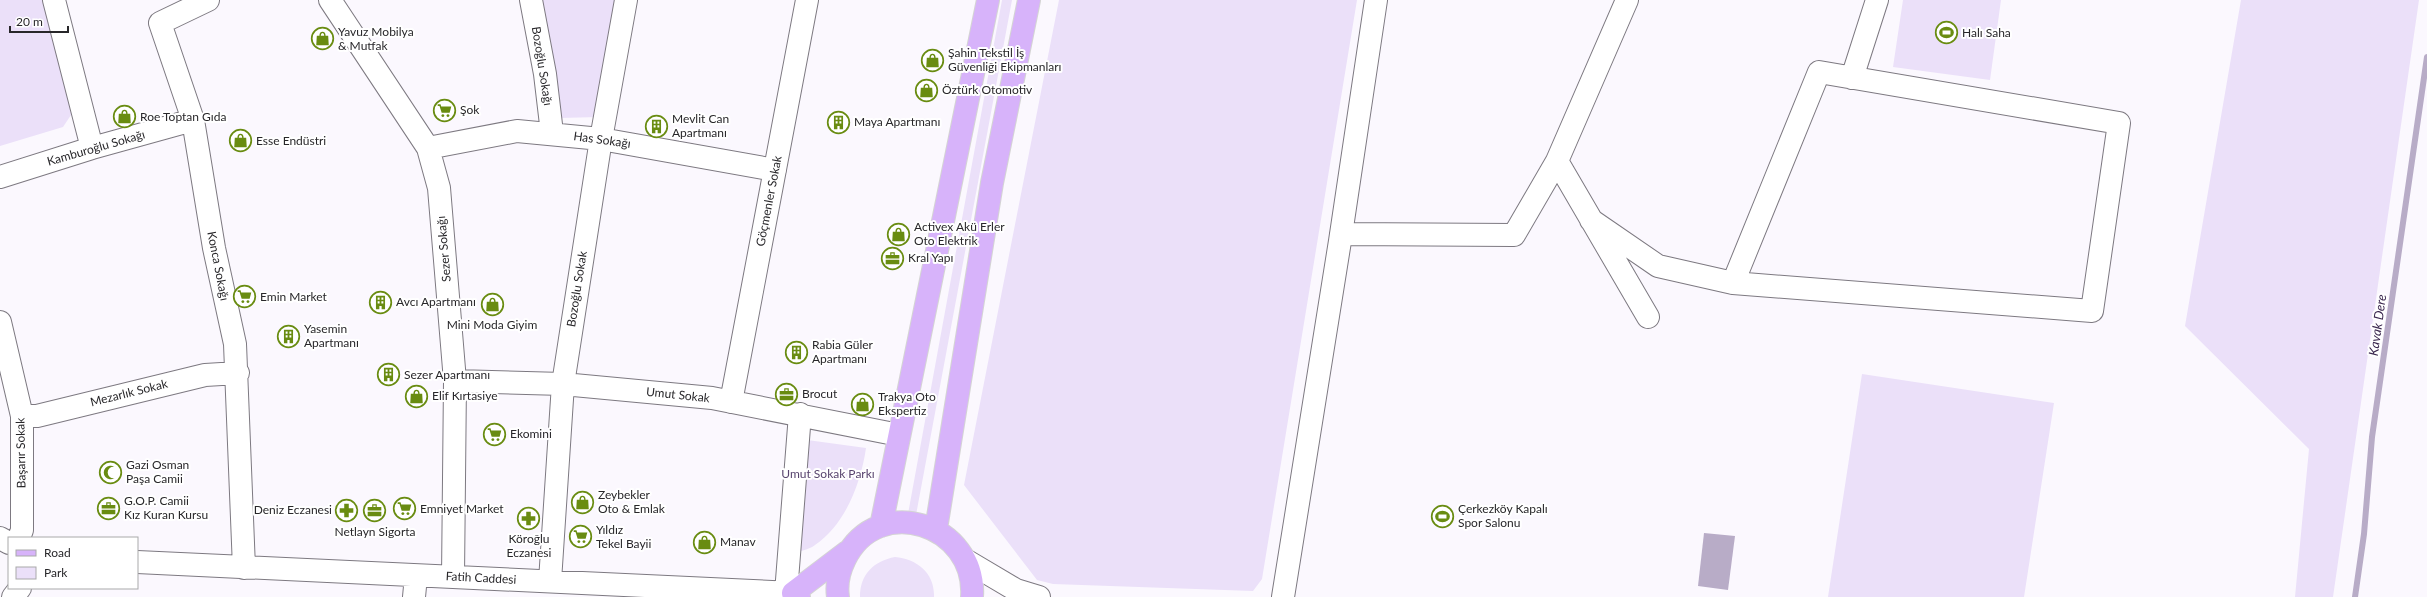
<svg xmlns="http://www.w3.org/2000/svg" width="2427" height="597" viewBox="0 0 2427 597" font-family="Lato,sans-serif">
	<style>
		.green { fill: #ebe0f9 }
		.forest { fill: #b8acc7 }
		.lines { fill: none; stroke-linecap: round; stroke-linejoin: round }
		.stream { stroke: #b8acc7; stroke-width: 6 }
		.minor-casing { stroke: #7d7981; stroke-width: 24 }
		.major-casing { stroke: #d4d4d4; stroke-width: 24 }
		.minor { stroke: #fff; stroke-width: 22 }
		.major { stroke: #d7b3fa; stroke-width: 22 }
		.labels { text-anchor: middle; stroke-width: 4; stroke-linejoin: round; paint-order: stroke }
		.poi-label { font-size: 12px; fill: #28272a; stroke: #fff; text-anchor: start }
		.street-label { font-size: 12px; fill: #28272a; stroke: #fff }
		.park-label { font-size: 12px; fill: #58446e; stroke: #fff }
		.water-label { font-size: 13px; font-style: italic; fill: #3a274e; stroke: #fff }
	</style>
	<rect width="100%" height="100%" fill="#fbf8fe"/>
	<path class="green" d="M0 0H42L75 109 63 127 0 146Z
		M540 0H619L599 117 560 118Z
		M1002 0H1012L916 515 908 514Z
		M1059 0H1357L1262 579 1253 591 1053 584 1037 580 964 485Z
		M1903 0H2001L1990 80 1893 67Z
		M2241 0H2419L2333 597H2295L2309 449 2185 326Z
		M1862 374 2054 403 2024 597H1828Z
		M800 439 866 448C861 483 845 525 815 545 809 550 799 551 791 554Z
		M895 557C917 559 935 573 934 597H860C860 574 874 561 895 557Z"/>
	<path class="forest" d="M1704 533 1735 536 1728 590 1698 586Z"/>
	<g class="lines">
		<path class="stream" d="M2355 597 2364 534 2372 437 2427 57"/>
		<defs>
			<path id="minor" d="M54 0 92 148
				M208 0 160 23 193 120 214 248 235 344 244 568
				M330 0 428 148 439 188 455 381 453 577
				M531 0 545 74 552 133
				M1852 78 1877 0
				M428 148 517 131 601 139 775 170
				M1557 161 1648 317
				M0 177 92 148 193 120
				M1591 220 1658 266 1733 283 1819 72 2119 123 2092 311 1733 283
				M1341 234 1514 235 1557 161 1627 0
				M0 322 22 416V530L19 538
				M455 381 563 384 712 398 899 435
				M731 402 807 0
				M22 416H37L205 375 238 373
				M0 538 9 543
				M967 561 1016 590 1039 597
				M137 562 793 593
				M550 581 563 384 601 139 626 0
				M786 593 800 414
				M13 597 20 588
				M414 597 416 576
				M1283 597 1340 241 1376 0"/>
			<path id="major" d="M881 526 988 0
				M936 529 992 183 1029 0
				M799 597 793 593 847 552
				M838 597C836 583 839 571 845 559 878 492 977 524 972 597"/>
		</defs>
		<use href="#minor" class="minor-casing"/>
		<use href="#major" class="major-casing"/>
		<use href="#minor" class="minor"/>
		<use href="#major" class="major"/>
	</g>
	<defs>
		<symbol id="stadium-ring" viewBox="-11 -11 22 22"><circle r="9.5" fill="#fff" stroke="#698c11" stroke-width="1.5"/><path d="M0-5a6.5 5 0 1 0 0 10a6.5 5 0 1 0 0-10ZM-3.5-1.8h7v3.6h-7Z" fill="#698c11"/></symbol>
		<symbol id="shop-ring" viewBox="-11 -11 22 22"><circle r="9.5" fill="#fff" stroke="#698c11" stroke-width="1.5"/><path d="M-5-2.5h2.3a2.7 3.5 0 0 1 5.4 0H5L5.5 6h-11ZM-1.5-2.5h3a1.5 2.3 0 0 0-3 0Z" fill="#698c11"/></symbol>
		<symbol id="supermarket-ring" viewBox="-11 -11 22 22"><circle r="9.5" fill="#fff" stroke="#698c11" stroke-width="1.5"/><path d="M-6-5.5h2.5l.6 2H6L4.5 2H-2.5L-4.4-4H-6ZM-1.5 3.2a1.3 1.3 0 1 0 .1 0ZM3 3.2a1.3 1.3 0 1 0 .1 0Z" fill="#698c11"/></symbol>
		<symbol id="building-ring" viewBox="-11 -11 22 22"><circle r="9.5" fill="#fff" stroke="#698c11" stroke-width="1.5"/><path d="M-4-6H4V6H1V3H-1V6H-4ZM-2.5-4.3h1.7v1.8h-1.7ZM.8-4.3h1.7v1.8H.8ZM-2.5-1h1.7V.8h-1.7ZM.8-1h1.7V.8H.8Z" fill="#698c11"/></symbol>
		<symbol id="office-ring" viewBox="-11 -11 22 22"><circle r="9.5" fill="#fff" stroke="#698c11" stroke-width="1.5"/><path d="M-6-3h4V-5.5h4V-3h4V5H-6ZM-1-4.5V-3h2v-1.5ZM-6 0V1H6V0Z" fill="#698c11"/></symbol>
		<symbol id="mosque-ring" viewBox="-11 -11 22 22"><circle r="9.5" fill="#fff" stroke="#698c11" stroke-width="1.5"/><path d="M3.5-4.9A6 6 0 1 0 3.5 4.9A5 5 0 1 1 3.5-4.9Z" fill="#698c11"/></symbol>
		<symbol id="pharmacy-ring" viewBox="-11 -11 22 22"><circle r="9.5" fill="#fff" stroke="#698c11" stroke-width="1.5"/><path d="M-2-6h4v4h4v4h-4v4h-4v-4h-4v-4h4Z" fill="#698c11"/></symbol>
	</defs>
	<g fill-rule="evenodd">
		<use href="#stadium-ring" x="1934" y="20" width="25" height="25"/>
		<use href="#shop-ring" x="310" y="26" width="25" height="25"/>
		<use href="#shop-ring" x="920" y="48" width="25" height="25"/>
		<use href="#shop-ring" x="914" y="78" width="25" height="25"/>
		<use href="#supermarket-ring" x="432" y="98" width="25" height="25"/>
		<use href="#shop-ring" x="112" y="104" width="25" height="25"/>
		<use href="#building-ring" x="826" y="110" width="25" height="25"/>
		<use href="#building-ring" x="644" y="114" width="25" height="25"/>
		<use href="#shop-ring" x="228" y="128" width="25" height="25"/>
		<use href="#shop-ring" x="886" y="222" width="25" height="25"/>
		<use href="#office-ring" x="880" y="246" width="25" height="25"/>
		<use href="#supermarket-ring" x="232" y="284" width="25" height="25"/>
		<use href="#building-ring" x="368" y="290" width="25" height="25"/>
		<use href="#shop-ring" x="480" y="292" width="25" height="25"/>
		<use href="#building-ring" x="276" y="324" width="25" height="25"/>
		<use href="#building-ring" x="784" y="340" width="25" height="25"/>
		<use href="#building-ring" x="376" y="362" width="25" height="25"/>
		<use href="#office-ring" x="774" y="382" width="25" height="25"/>
		<use href="#shop-ring" x="404" y="384" width="25" height="25"/>
		<use href="#shop-ring" x="850" y="392" width="25" height="25"/>
		<use href="#supermarket-ring" x="482" y="422" width="25" height="25"/>
		<use href="#mosque-ring" x="98" y="460" width="25" height="25"/>
		<use href="#shop-ring" x="570" y="490" width="25" height="25"/>
		<use href="#office-ring" x="96" y="496" width="25" height="25"/>
		<use href="#supermarket-ring" x="392" y="496" width="25" height="25"/>
		<use href="#pharmacy-ring" x="334" y="498" width="25" height="25"/>
		<use href="#office-ring" x="362" y="498" width="25" height="25"/>
		<use href="#stadium-ring" x="1430" y="504" width="25" height="25"/>
		<use href="#pharmacy-ring" x="516" y="506" width="25" height="25"/>
		<use href="#supermarket-ring" x="568" y="524" width="25" height="25"/>
		<use href="#shop-ring" x="692" y="530" width="25" height="25"/>
	</g>
	<g class="labels">
		<g class="poi-label">
			<text x="338" y="36">Yavuz Mobilya<tspan x="338" dy="14">&amp; Mutfak</tspan></text>
			<text x="1962" y="37">Halı Saha</text>
			<text x="948" y="57">Şahin Tekstil İş<tspan x="948" dy="14">Güvenliği Ekipmanları</tspan></text>
			<text x="942" y="94">Öztürk Otomotiv</text>
			<text x="460" y="114">Şok</text>
			<text x="140" y="121">Roe Toptan Gıda</text>
			<text x="672" y="123">Mevlit Can<tspan x="672" dy="14">Apartmanı</tspan></text>
			<text x="854" y="126">Maya Apartmanı</text>
			<text x="256" y="145">Esse Endüstri</text>
			<text x="914" y="231">Activex Akü Erler<tspan x="914" dy="14">Oto Elektrik</tspan></text>
			<text x="908" y="262">Kral Yapı</text>
			<text x="260" y="301">Emin Market</text>
			<text x="396" y="306">Avcı Apartmanı</text>
			<text x="492" y="329" text-anchor="middle">Mini Moda Giyim</text>
			<text x="304" y="333">Yasemin<tspan x="304" dy="14">Apartmanı</tspan></text>
			<text x="812" y="349">Rabia Güler<tspan x="812" dy="14">Apartmanı</tspan></text>
			<text x="404" y="379">Sezer Apartmanı</text>
			<text x="802" y="398">Brocut</text>
			<text x="432" y="400">Elif Kırtasiye</text>
			<text x="878" y="401">Trakya Oto<tspan x="878" dy="14">Ekspertiz</tspan></text>
			<text x="510" y="438">Ekomini</text>
			<text x="126" y="469">Gazi Osman<tspan x="126" dy="14">Paşa Camii</tspan></text>
			<text x="598" y="499">Zeybekler<tspan x="598" dy="14">Oto &amp; Emlak</tspan></text>
			<text x="124" y="505">G.O.P. Camii<tspan x="124" dy="14">Kız Kuran Kursu</tspan></text>
			<text x="420" y="513">Emniyet Market</text>
			<text x="1458" y="513">Çerkezköy Kapalı<tspan x="1458" dy="14">Spor Salonu</tspan></text>
			<text x="332" y="514" text-anchor="end">Deniz Eczanesi</text>
			<text x="596" y="534">Yıldız<tspan x="596" dy="14">Tekel Bayii</tspan></text>
			<text x="375" y="536" text-anchor="middle">Netlayn Sigorta</text>
			<text x="529" y="543" text-anchor="middle">Köroğlu<tspan x="529" dy="14">Eczanesi</tspan></text>
			<text x="720" y="546">Manav</text>
		</g>
		<g class="street-label">
			<text transform="translate(542 66) rotate(81)" y="4">Bozoğlu Sokağı</text>
			<text transform="translate(602 140) rotate(8)" y="4">Has Sokağı</text>
			<text transform="translate(96 148) rotate(-16)" y="4">Kamburoğlu Sokağı</text>
			<text transform="translate(769 201) rotate(-79)" y="4">Göçmenler Sokak</text>
			<text transform="translate(444 249) rotate(-95)" y="4">Sezer Sokağı</text>
			<text transform="translate(218 266) rotate(79)" y="4">Konca Sokağı</text>
			<text transform="translate(577 289) rotate(-81)" y="4">Bozoğlu Sokak</text>
			<text transform="translate(129 393) rotate(-14)" y="4">Mezarlık Sokak</text>
			<text transform="translate(678 395) rotate(6)" y="4">Umut Sokak</text>
			<text transform="translate(21 453) rotate(-91)" y="4">Başarır Sokak</text>
			<text transform="translate(481 578) rotate(3)" y="4">Fatih Caddesi</text>
		</g>
		<g class="park-label">
			<text x="828" y="478">Umut Sokak Parkı</text>
		</g>
		<g class="water-label">
			<text transform="translate(2377 325) rotate(-82)" y="5">Kavak Dere</text>
		</g>
	</g>
	<rect x="8" y="537" width="130" height="52" fill="#ffffff" stroke="#a9a9aa"/>
	<rect x="16" y="550" width="20" height="6" fill="#d7b3fa" stroke="#a9a9aa"/>
	<text x="44" y="557" font-size="12" fill="#28272a">Road</text>
	<rect x="16" y="567" width="20" height="12" fill="#ebe0f9" stroke="#a9a9aa"/>
	<text x="44" y="577" font-size="12" fill="#28272a">Park</text>
	<path d="M10 26v6h58v-6" fill="none" stroke="#28272a" stroke-width="2"/>
	<text x="16" y="26" font-size="12" fill="#28272a" stroke="#ffffff" stroke-width="3" paint-order="stroke">20 m</text>
</svg>
